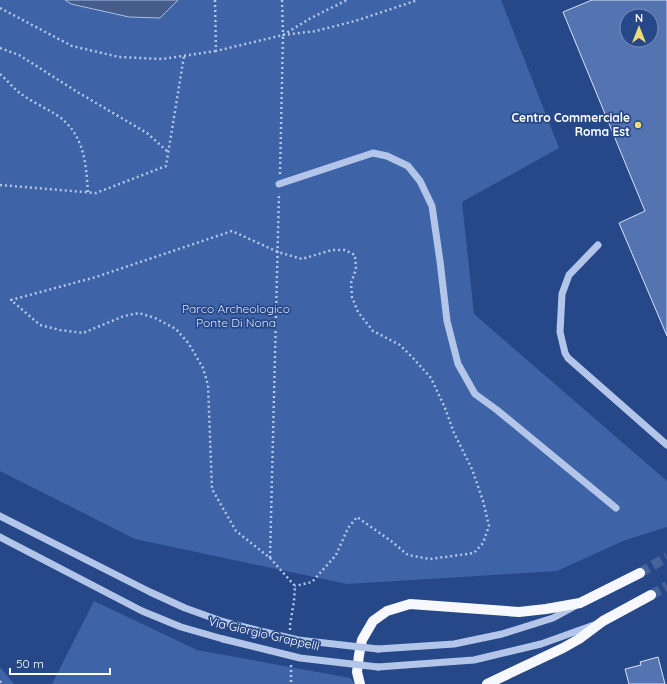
<svg xmlns="http://www.w3.org/2000/svg" width="667" height="684" viewBox="0 0 667 684" font-family="Quicksand,sans-serif">
	<style>
		.green { fill: #3e63a6 }
		.water { fill: #465d8b; stroke: #a8c0e9 }
		.building { fill: #5374b1; stroke: #d7e2f7; fill-rule: evenodd }
		.lines { fill: none; stroke-linecap: round; stroke-linejoin: round }
		.major-tunnel { stroke: #47639a; stroke-width: 10; stroke-dasharray: 10 5; stroke-linecap: butt }
		.path { stroke: #b3c6e9; stroke-width: 2.5; stroke-dasharray: 2 3; stroke-linecap: butt }
		.minor { stroke: #b3c6e9; stroke-width: 7 }
		.major { stroke: #f6f8fe; stroke-width: 10 }
		.minor-bridge { stroke: #b3c6e9; stroke-width: 7 }
		.poi-dot { fill: #f1db79; stroke: #274888; stroke-width: 1.5 }
		.labels { text-anchor: middle; stroke-width: 3.5; stroke-linejoin: round; paint-order: stroke }
		.poi-label { font-size: 12px; font-weight: bold; fill: #fff; stroke: #274888; text-anchor: end }
		.park-label { font-size: 12px; fill: #d7e2f7; stroke: #274888 }
		.street-label { font-size: 12px; fill: #fff; stroke: #274888 }
	</style>
	<rect width="100%" height="100%" fill="#274888"/>
	<path class="green" d="M0 0H501L559 148 462 202 474 314 667 481V527L623 541 557 571 347 584 135 539 0 471Z
		M94 601 197 650 350 678 355 684H52Z
		M0 667 14 684H0Z"/>
	<path class="water" d="M65 0H178L160 18 129 17 71 4Z"/>
	<path class="building" d="M592 0H667V336L619 223 645 211 563 12ZM627 16H651V40H627Z
		M658 657 665 684H629L625 669 641 665 640 662Z"/>
	<g class="lines">
		<path class="major-tunnel" d="M640 573 667 557
			M651 595 667 586"/>
		<path class="path" d="M215 0 216 51 283 35 311 18 347 0
			M282 0 283 35 316 31 355 21 418 0
			M0 8 72 46 119 57 162 59 216 51
			M0 48 19 55 79 93 147 133 168 152
			M0 74C7 80 13 88 20 93 30 101 44 107 55 114 84 132 86 162 88 193
			M280 174 283 35
			M0 185 96 193 166 166 184 56
			M270 558 279 193
			M290 630V625L294 601 295 586 270 558 236 531 212 489 208 385 203 368 189 344 176 329 155 318 139 313 124 316 83 333 60 330 40 325 11 300 96 277 232 231 278 252 302 259 332 250H345L355 255 356 269 351 283 352 297 358 312 373 331 400 345 413 358 431 378 445 408 454 433 472 469 483 501 489 526 483 543 474 553 430 559 408 555 391 541 357 517 348 528 336 555 312 582 295 586
			M291 665V682L292 684
			M0 681 2 684"/>
		<path class="minor" d="M279 184 373 153 387 156 408 166 420 181 432 206 440 261 447 321 458 364 475 394 497 410 616 508
			M598 245 569 275 562 294 560 332 565 353 568 358 667 445
			M0 516 150 592 185 608 224 622
			M0 537 142 611 181 627 223 639
			M378 649 454 644 502 634 553 618 575 606
			M378 667 474 660 541 644 594 625"/>
		<path class="major" d="M360 684 357 672 359 655 362 640 373 621 387 611 410 604 519 612 546 609 580 603 640 573
			M487 684 563 648 579 639 603 621 651 595"/>
		<path class="minor-bridge" d="M224 622 298 640 378 649
			M223 639 300 658 378 667"/>
	</g>
	<circle class="poi-dot" cx="638" cy="125" r="4"/>
	<g class="labels">
		<g class="poi-label">
			<text x="630" y="122">Centro Commerciale<tspan x="630" dy="14">Roma Est</tspan></text>
		</g>
		<g class="park-label">
			<text x="236" y="313">Parco Archeologico<tspan x="236" dy="14">Ponte Di Nona</tspan></text>
		</g>
		<g class="street-label">
			<text transform="translate(264 634) rotate(13)" y="4">Via Giorgio Grappelli</text>
		</g>
	</g>
	<g transform="translate(639 28)"><circle r="19" fill="#274888" stroke="#7d91b8"/>
	<path d="M0-3L7 15L0 10L-7 15Z" fill="#f1db79"/>
	<text y="-6" font-size="11" font-weight="bold" text-anchor="middle" fill="#ffffff">N</text>
	</g>
	<path d="M10 668v6h100v-6" fill="none" stroke="#ffffff" stroke-width="2"/>
	<text x="16" y="668" font-size="12" fill="#ffffff" stroke="#274888" stroke-width="3" paint-order="stroke">50 m</text>
</svg>
